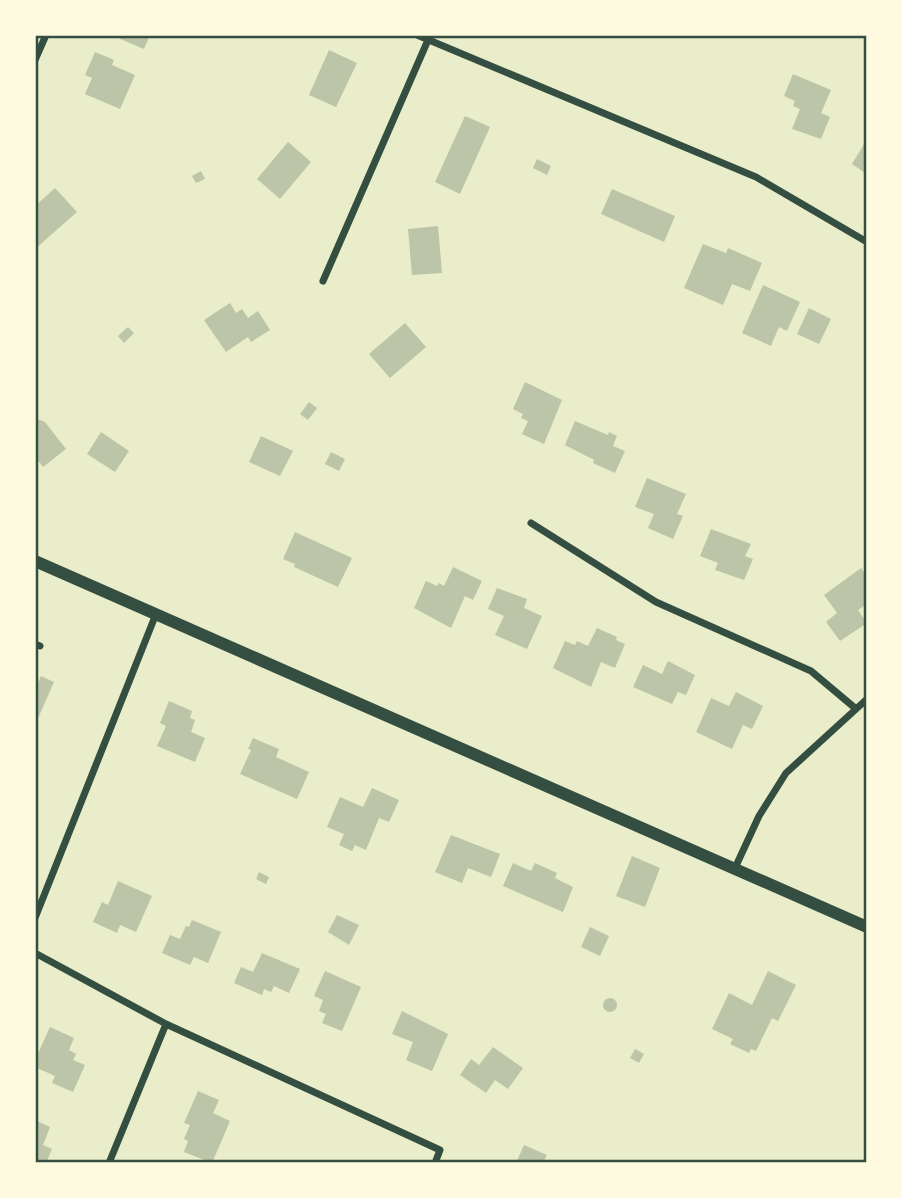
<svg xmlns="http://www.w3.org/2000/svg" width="902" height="1198" viewBox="0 0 902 1198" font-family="'DejaVu Sans',sans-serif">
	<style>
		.building { fill: #bcc5a7 }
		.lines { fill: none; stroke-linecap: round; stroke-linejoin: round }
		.minor { stroke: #344e41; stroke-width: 7 }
		.tertiary { stroke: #344e41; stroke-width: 12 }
		.neatline { fill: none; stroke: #344e41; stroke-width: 2.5 }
	</style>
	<rect width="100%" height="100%" fill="#e9edc9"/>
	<path class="building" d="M111 35H150L144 49Z
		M329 50 357 63 336 107 309 95Z
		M95 52 114 60 112 65 135 75 120 109 85 94 92 78 85 75Z
		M793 74 831 90 821 113 830 117 821 139 792 129 800 109 793 106 795 101 784 96Z
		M465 116 490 127 460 194 435 182Z
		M288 142 311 162 280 199 257 179Z
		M864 144 867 146V174L852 164Z
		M537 159 551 166 547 175 533 168Z
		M201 171 205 179 196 183 192 176Z
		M55 188 77 212 35 249V206Z
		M612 189 675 216 664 242 601 214Z
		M438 226 442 273 412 275 408 229Z
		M703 244 726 253 728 248 762 263 750 291 732 284 723 305 684 288Z
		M763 285 800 302 787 331 779 327 771 346 742 333Z
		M230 303 236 313 242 309 248 318 258 311 270 330 251 342 248 337 226 352 204 320Z
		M809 308 831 319 819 344 797 334Z
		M405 323 426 347 390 378 369 354Z
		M128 327 134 333 124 343 118 336Z
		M525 382 562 400 544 444 522 434 528 421 521 418 523 414 513 409Z
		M309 402 317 408 308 420 300 414Z
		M35 418 45 422 66 449 43 467 35 457Z
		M575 421 608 435 609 432 617 436 613 446 625 451 615 473 593 463 594 460 565 445Z
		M101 432 129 451 115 472 87 454Z
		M261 436 293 451 280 476 249 462Z
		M331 452 345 459 339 471 325 464Z
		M647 478 686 494 677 514 683 516 673 539 648 528 654 514 635 507Z
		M711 529 751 544 745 556 753 559 744 580 715 570 718 563 700 556Z
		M295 532 352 558 338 587 294 567 295 564 283 559Z
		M453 567 482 581 473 600 465 596 451 628 414 608 426 581 437 586 439 583 444 586Z
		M861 568 867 576V604L858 610 867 623 840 641 826 622 837 613 824 595Z
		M497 588 527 599 524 608 542 616 527 649 495 635 504 616 488 609Z
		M597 628 617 637 616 640 625 644 615 668 601 662 591 687 553 668 565 641 575 645 577 641 588 646Z
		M668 661 695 675 686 695 678 692 672 704 633 687 643 665 662 674Z
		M41 676 54 682 35 725V689Z
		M736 692 763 706 752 729 743 725 732 749 696 732 711 698 729 706Z
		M169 701 192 711 190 718 195 720 191 732 205 738 195 762 157 746 166 726 160 723Z
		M253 738 279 749 276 757 309 772 297 799 240 774 251 750 248 749Z
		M372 788 399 800 389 822 379 818 366 850 355 845 352 851 339 845 344 834 327 827 340 797 363 807Z
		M451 835 500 854 491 877 468 868 462 883 435 872Z
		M632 856 660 868 645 907 616 896Z
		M513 863 531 871 535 863 557 873 555 878 573 887 563 912 503 886Z
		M259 872 269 877 266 884 256 879Z
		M118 881 152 896 136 932 120 925 117 933 93 922 102 902 108 905Z
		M337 915 359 925 349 945 328 932Z
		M192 920 221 932 208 963 194 957 190 965 162 953 170 935 180 939 186 926 189 927Z
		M590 927 609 936 600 956 581 947Z
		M262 953 300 969 289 993 274 986 271 992 264 989 262 995 234 983 241 967 253 972Z
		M325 971 361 987 342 1031 322 1023 326 1014 319 1011 323 1000 314 996Z
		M768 971 796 985 778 1021 772 1018 756 1051 751 1049 749 1053 730 1044 733 1039 712 1029 729 993 752 1005Z
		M603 1005a7 7 0 1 1 14 0a7 7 0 1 1-14 0Z
		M402 1011 448 1034 432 1071 406 1060 413 1042 392 1034Z
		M50 1027 74 1038 69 1050 76 1054 73 1060 85 1065 73 1092 52 1083 55 1076 35 1067V1060Z
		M493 1047 523 1068 508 1089 495 1080 486 1093 460 1075 471 1059 479 1065Z
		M635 1049 644 1054 639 1063 630 1058Z
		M198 1091 219 1100 213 1113 230 1121 212 1163 184 1152 188 1141 184 1139 190 1125 184 1123Z
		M35 1120 50 1127 43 1145 52 1149 46 1163H35Z
		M524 1145 547 1155 543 1163H516Z"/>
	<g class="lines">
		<path class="minor" d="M417 35 756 177 867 242
			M35 60 46 35
			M323 281 428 40
			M531 523 656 602 811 671 855 708
			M35 644 40 646
			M735 868 759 816 786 773 867 699
			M35 918 156 614
			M35 953 166 1024 440 1150 435 1163
			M109 1163 166 1024"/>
		<path class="tertiary" d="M35 561 867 927"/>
	</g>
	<rect width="902" height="1198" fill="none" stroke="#fefae0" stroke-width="74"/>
	<rect x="37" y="37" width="828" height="1124" class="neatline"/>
</svg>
